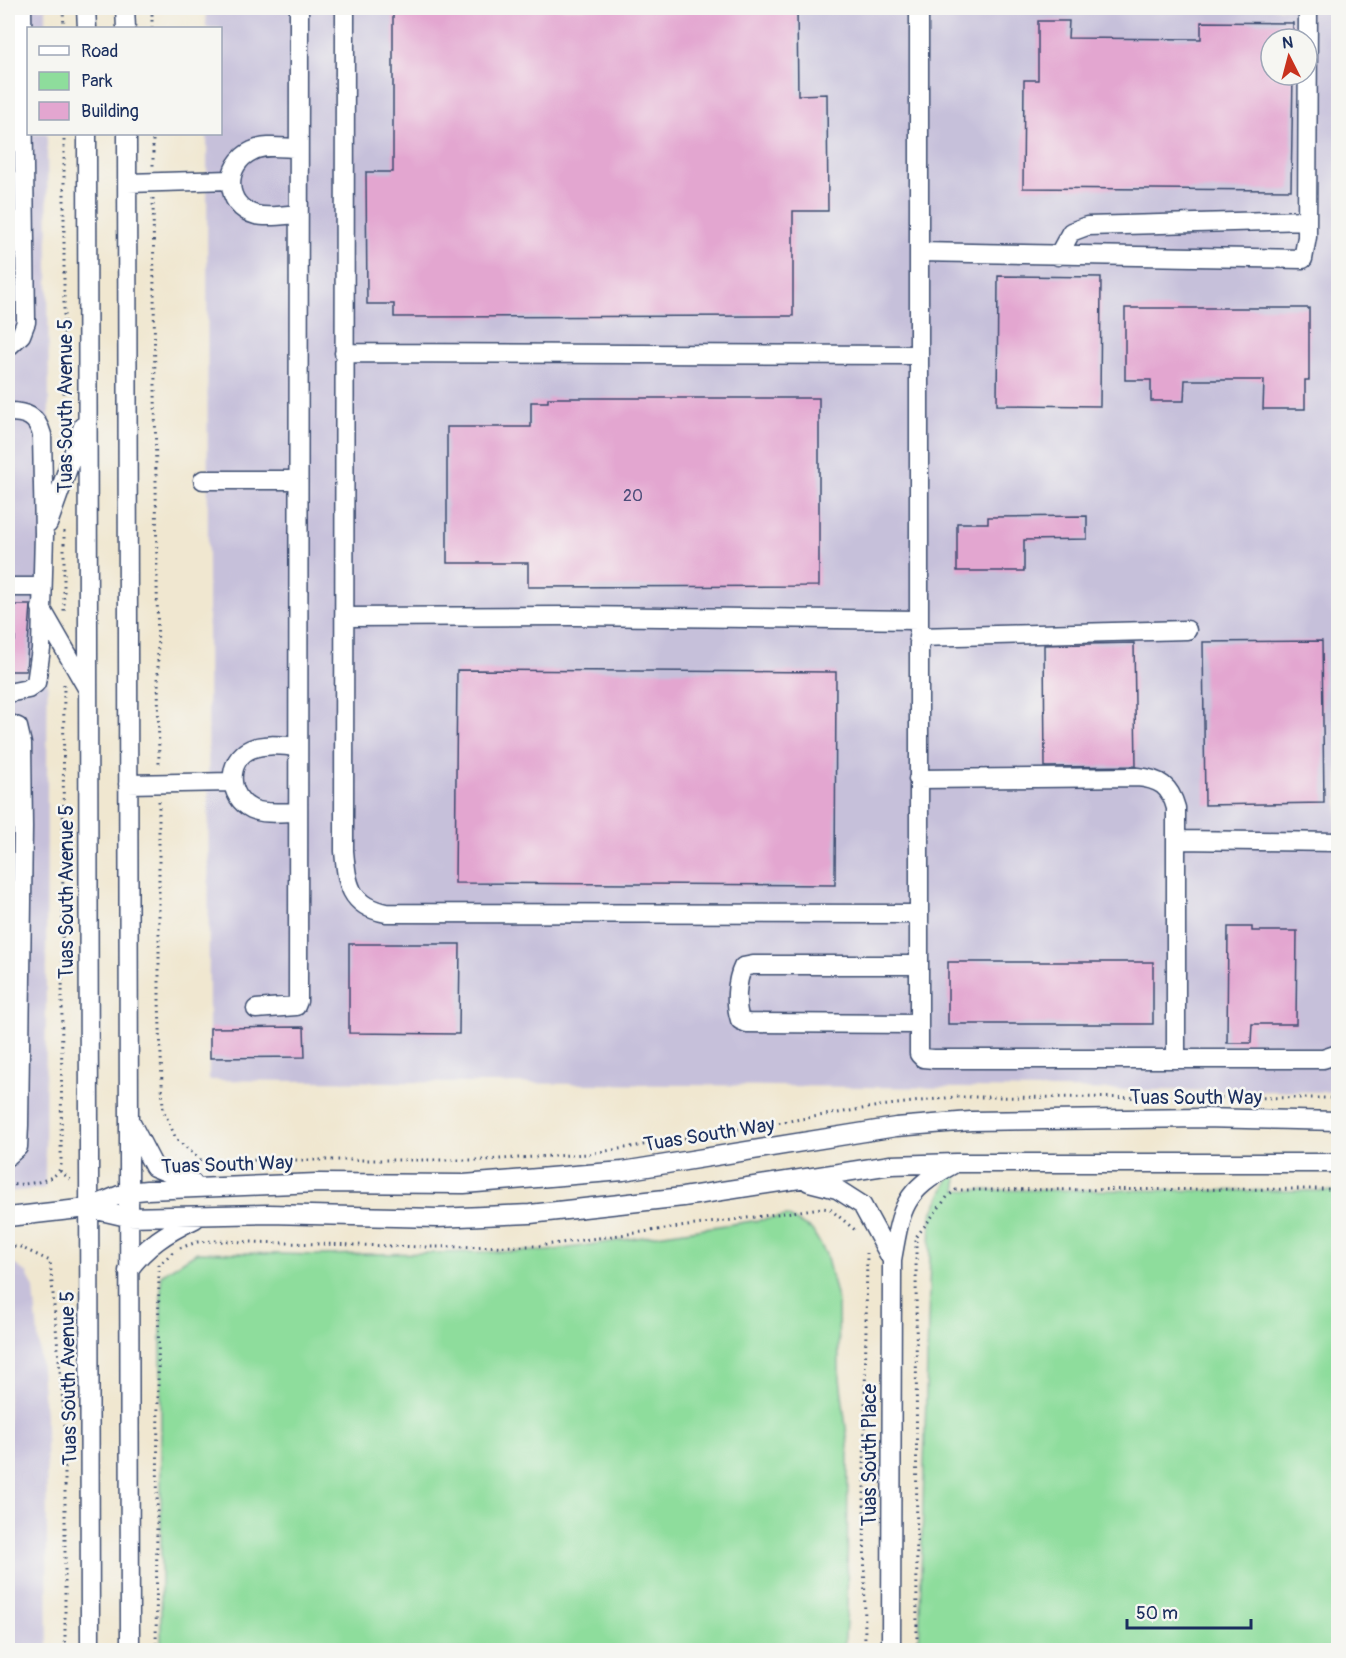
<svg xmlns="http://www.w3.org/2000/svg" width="1346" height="1658" viewBox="0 0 1346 1658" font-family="Pangolin,sans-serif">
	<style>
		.industrial { fill: #c6c0da; fill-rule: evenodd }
		.green { fill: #8edd9c; stroke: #54867d; stroke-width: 1.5 }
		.building { fill: #e3a6d0 }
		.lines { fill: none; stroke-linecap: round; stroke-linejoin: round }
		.minor-casing { stroke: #3b4b6f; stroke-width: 21 }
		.path { stroke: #3b4b6f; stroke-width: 3; stroke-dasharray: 1.5 4.5; stroke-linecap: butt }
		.minor { stroke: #fff; stroke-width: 18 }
		.labels { text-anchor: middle; stroke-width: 5; stroke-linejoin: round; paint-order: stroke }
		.number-label { font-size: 16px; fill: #4d4d7a }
		.street-label { font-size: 20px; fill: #1b2f5e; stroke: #f6f6f2 }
	</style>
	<rect width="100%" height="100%" fill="#f6f6f2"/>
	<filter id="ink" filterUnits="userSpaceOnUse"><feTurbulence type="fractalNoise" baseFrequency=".0167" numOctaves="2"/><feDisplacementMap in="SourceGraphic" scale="12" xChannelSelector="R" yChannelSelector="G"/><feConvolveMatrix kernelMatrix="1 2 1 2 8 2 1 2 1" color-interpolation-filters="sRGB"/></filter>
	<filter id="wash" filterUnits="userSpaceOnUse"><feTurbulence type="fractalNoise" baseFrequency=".008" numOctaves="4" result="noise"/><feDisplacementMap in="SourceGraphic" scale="24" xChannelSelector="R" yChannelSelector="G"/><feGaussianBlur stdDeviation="1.35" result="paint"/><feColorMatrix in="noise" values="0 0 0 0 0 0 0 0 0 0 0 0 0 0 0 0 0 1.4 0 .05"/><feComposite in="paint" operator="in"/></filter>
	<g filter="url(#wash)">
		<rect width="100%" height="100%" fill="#f0e7d0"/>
		<path class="industrial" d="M8 8H46V28H28V134H47L49 401 45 1188 8 1192Z
			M206 8H1338V1092L209 1080 207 134H220V28H206ZM1271 39H1307V75H1271Z
			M8 1260 27 1273 34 1289 46 1427 48 1650H8Z"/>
		<path class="green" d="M956 1163 957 1190 1338 1191V1650H919L931 1216Z
			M787 1216 812 1230 826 1254 838 1303 839 1370 848 1444 847 1606 844 1650H161V1275L197 1252 319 1255 548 1251Z"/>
		<g id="blocks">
			<path class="building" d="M393 8H797L798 95 827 94 828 211H793V316L394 317V304H367L366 172H393Z
				M1038 21H1069L1068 38 1201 39V22L1293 23V39H1271V75H1293L1291 190 1023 188 1024 80H1038Z
				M998 276 1101 277 1100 406 997 405Z
				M1125 308H1309V380H1305V409H1263L1264 380H1185L1184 401H1151V380H1125Z
				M548 398H819V586L528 587V563H447V427H531V402H548Z
				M1087 516V539L1024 540V571H957V523H988V517Z
				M15 605H31L26 671H8V641H15Z
				M1322 641 1324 803 1205 805 1203 642Z
				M1134 643 1136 766 1045 767 1044 645Z
				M457 670 836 672 835 885 455 883Z
				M1228 927H1252V931H1297L1296 1024H1252L1251 1043H1227Z
				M349 944H460L459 1034 349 1033Z
				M948 962H1153V1024H948Z
				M304 1027 305 1057 210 1058V1028Z"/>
		</g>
	</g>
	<g filter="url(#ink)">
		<use href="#blocks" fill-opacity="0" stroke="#3b4b6f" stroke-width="1.5"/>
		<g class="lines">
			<defs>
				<path id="minor" d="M86 8 87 28
					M125 8 126 28
					M345 8 344 851C347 883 349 906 386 913L918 914
					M919 8V1054L923 1058 934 1059H1323L1338 1054
					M87 134 90 1650
					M127 134 130 1650
					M128 183 230 180
					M298 214C285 215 268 218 256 215 223 206 224 164 252 151 265 144 284 148 298 148
					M919 252 1303 259 1307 237 1308 8
					M1058 256 1071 232 1087 226 1307 220
					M8 347 21 335 26 322 22 8
					M344 353 919 355
					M8 412C26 412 37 416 42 435L44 534 41 649 36 683 28 689 8 693
					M203 480H298
					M48 524 83 426
					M8 587H42
					M41 608 87 688
					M344 617 576 616 918 620
					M918 637 1187 630
					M8 723 18 727 22 744 23 827 19 1125 18 1147 8 1156
					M918 779 1137 777C1160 779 1170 786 1176 808V1059
					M128 784 232 782
					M298 812C283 812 265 815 252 809 227 797 226 760 251 749 265 743 284 746 298 747
					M1176 840 1338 842
					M918 965H753L743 967C736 981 735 1005 740 1020L747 1023 918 1024
					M256 1009 296 1006 298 1001 299 8
					M131 1123 154 1167 193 1183
					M809 1182 837 1189 862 1205 892 1260
					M88 1208 127 1217 269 1214 437 1218 530 1214 683 1197 891 1165 956 1163H1338
					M8 1217 88 1208 127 1192 147 1190 317 1183 464 1184 623 1171 896 1127 971 1121 1203 1118 1338 1121
					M128 1271C145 1246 168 1232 195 1219
					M891 1650 892 1260C901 1208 903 1191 952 1165"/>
			</defs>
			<use href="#minor" class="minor-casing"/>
			<path class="path" d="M63 8 64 28
				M152 8V28
				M64 134V426
				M153 134V167
				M153 198 159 767
				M64 531V612
				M159 801V1001L163 1109 176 1139 201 1160H483L588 1154 880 1106 954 1097 1338 1098
				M60 1171 72 1181
				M8 1185C23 1184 56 1184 61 1166L64 681
				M8 1247 18 1246 50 1261 65 1426V1650
				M180 1248 197 1242 216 1241 426 1247 538 1246 822 1208 830 1209 855 1230
				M156 1650 159 1265 174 1251
				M865 1650 864 1476 867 1253
				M917 1650 916 1237 948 1196 956 1190 1338 1189"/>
			<use href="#minor" class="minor"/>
		</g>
	</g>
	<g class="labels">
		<g class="number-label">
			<text x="633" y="501">20</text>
		</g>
		<g class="street-label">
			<text transform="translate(65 406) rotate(-90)" y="7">Tuas South Avenue 5</text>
			<text transform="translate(66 892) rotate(-90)" y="7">Tuas South Avenue 5</text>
			<text x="1196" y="1104">Tuas South Way</text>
			<text transform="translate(709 1134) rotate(-9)" y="7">Tuas South Way</text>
			<text transform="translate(227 1164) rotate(-2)" y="7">Tuas South Way</text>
			<text transform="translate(68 1378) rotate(-91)" y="7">Tuas South Avenue 5</text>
			<text transform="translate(869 1455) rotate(-90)" y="7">Tuas South Place</text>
		</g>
	</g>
	<rect width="1346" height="1658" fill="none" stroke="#f6f6f2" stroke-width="30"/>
	<rect x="27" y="27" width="195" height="108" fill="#f6f6f2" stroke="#9ea6b7" stroke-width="1.5"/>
	<rect x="39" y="46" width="30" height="9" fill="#ffffff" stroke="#9ea6b7" stroke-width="1.5"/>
	<text x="81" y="57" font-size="18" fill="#1b2f5e">Road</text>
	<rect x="39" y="72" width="30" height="18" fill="#8edd9c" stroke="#9ea6b7" stroke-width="1.5"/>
	<text x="81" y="87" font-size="18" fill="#1b2f5e">Park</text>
	<rect x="39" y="102" width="30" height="18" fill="#e3a6d0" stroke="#9ea6b7" stroke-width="1.5"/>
	<text x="81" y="117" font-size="18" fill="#1b2f5e">Building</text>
	<g transform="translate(1289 57) rotate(354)"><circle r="28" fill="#f6f6f2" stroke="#9ea6b7" stroke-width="1.5"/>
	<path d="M0-4.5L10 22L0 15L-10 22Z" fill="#c8321e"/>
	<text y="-9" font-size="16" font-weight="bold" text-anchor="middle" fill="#1b2f5e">N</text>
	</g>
	<path d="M1127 1619v9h124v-9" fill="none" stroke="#1b2f5e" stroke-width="3"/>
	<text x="1136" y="1619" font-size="18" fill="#1b2f5e" stroke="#f6f6f2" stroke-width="4.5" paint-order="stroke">50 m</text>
</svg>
